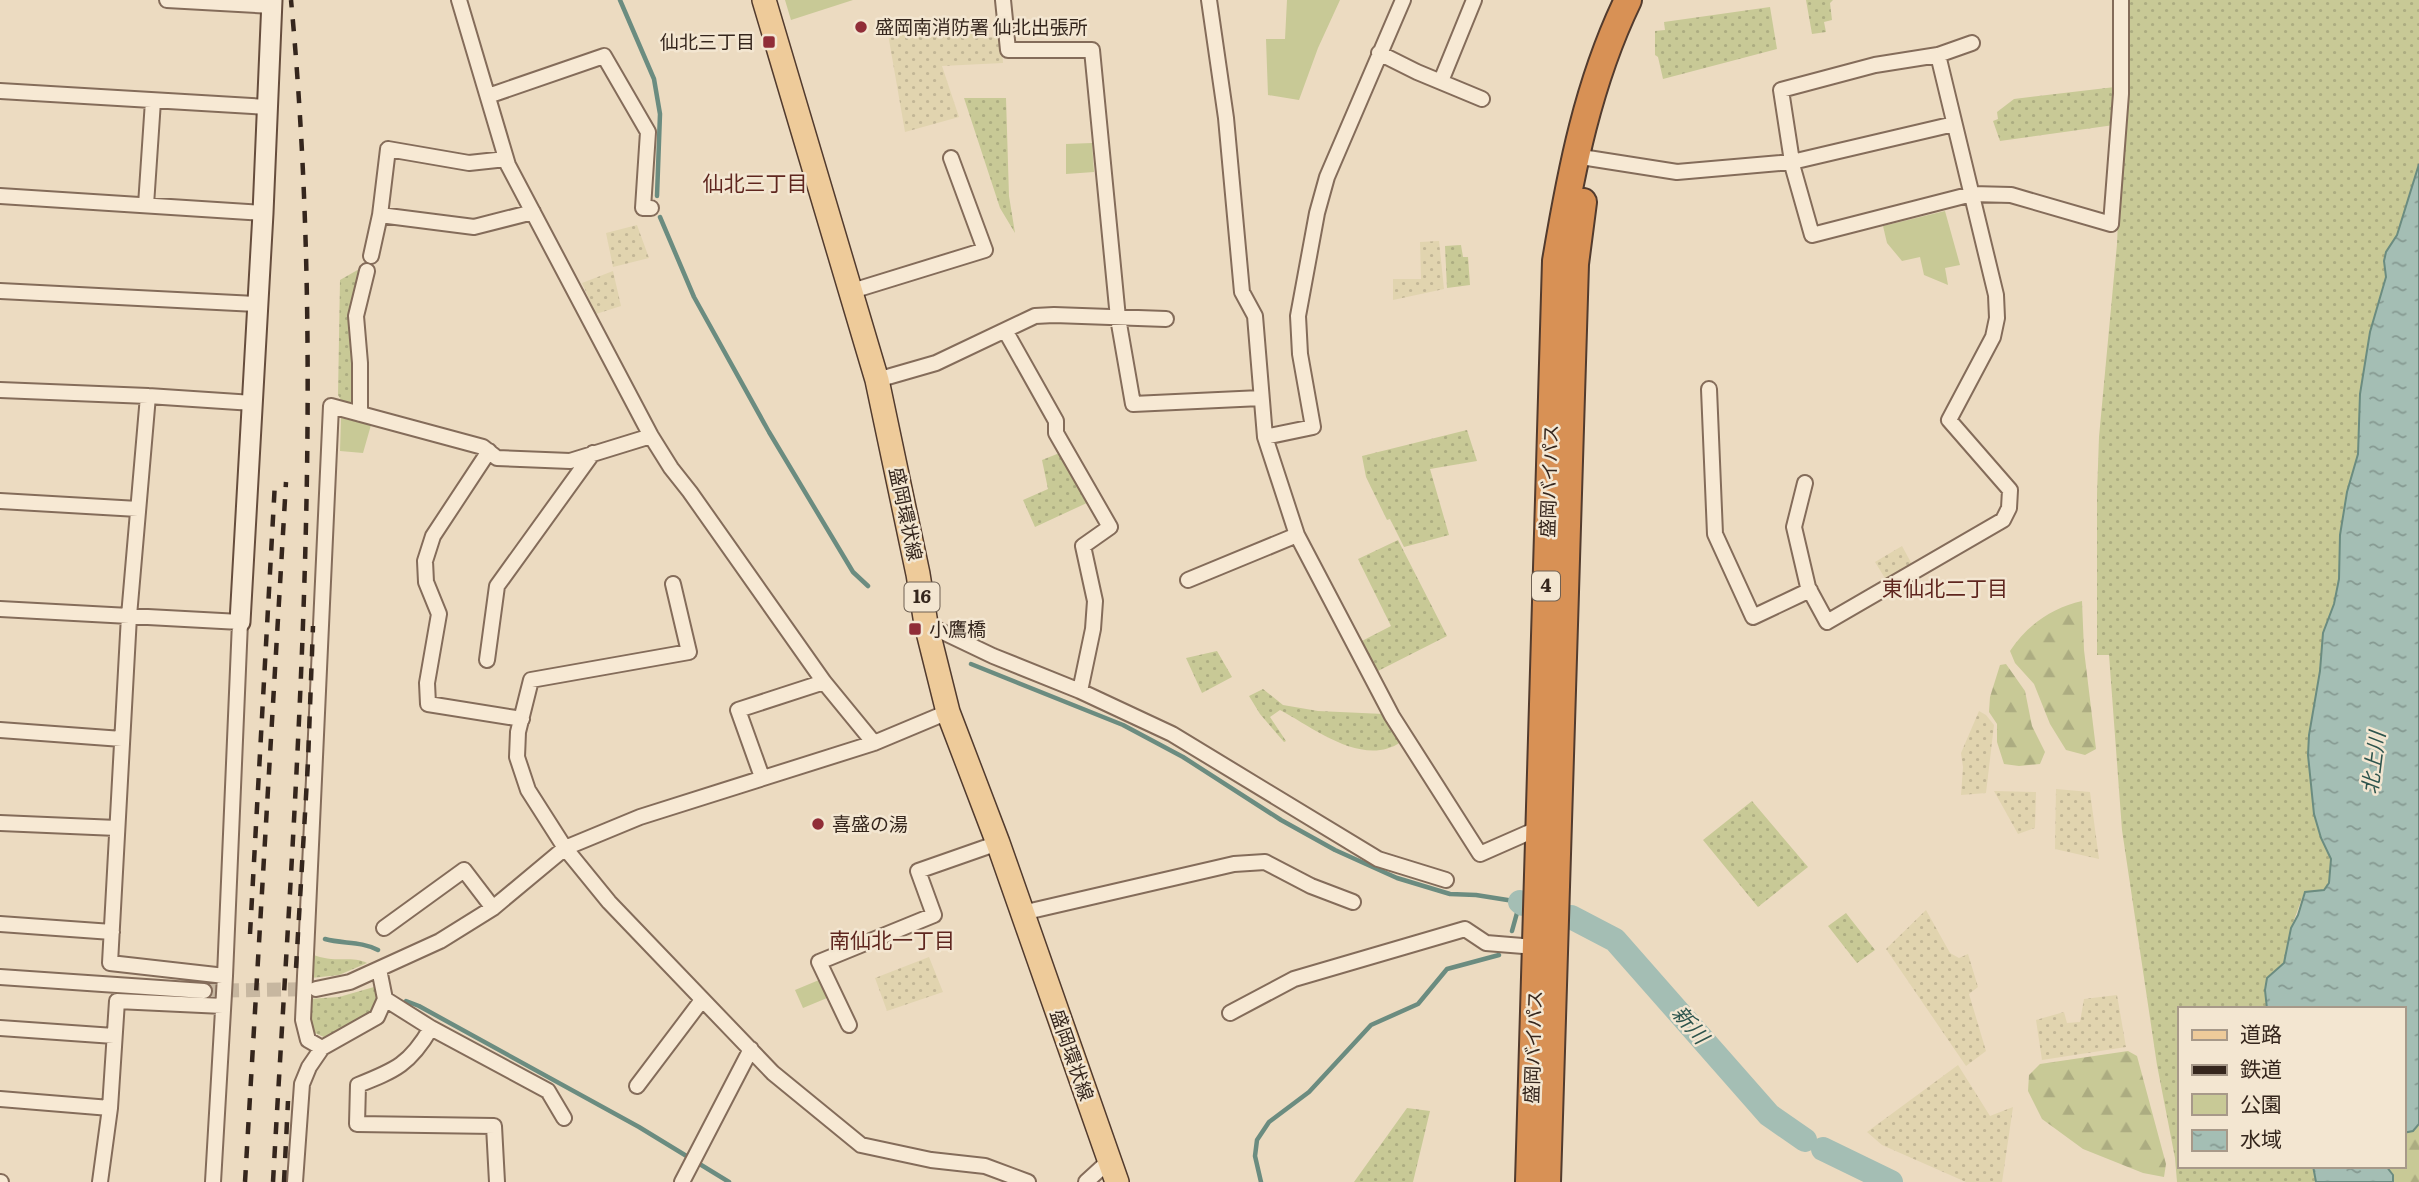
<svg xmlns="http://www.w3.org/2000/svg" width="2419" height="1182" viewBox="0 0 2419 1182" font-family="Literata,'Noto Sans JP',serif">
	<style>
		.farmland { fill: url(#farmland-dots) }
		.grass { fill: url(#grass-dots) }
		.forest { fill: url(#forest-firs) }
		.park { fill: #c8c996 }
		.water { fill: url(#water-ripples); stroke: #6b8c80; stroke-width: 2 }
		.lines { fill: none; stroke-linecap: round; stroke-linejoin: round }
		.stream { stroke: #6b8c80; stroke-width: 4.5 }
		.river { stroke: #a4beb4; stroke-width: 24 }
		.street-tunnel { stroke: #c7b7a0; stroke-width: 14; stroke-dasharray: 14 7; stroke-linecap: butt }
		.street-casing { stroke: #846c5a; stroke-width: 18 }
		.secondary-casing { stroke: #664d3d; stroke-width: 23 }
		.primary-casing { stroke: #523b2e; stroke-width: 26 }
		.highway-casing { stroke: #523b2e; stroke-width: 30 }
		.street { stroke: #f7e9d4; stroke-width: 14 }
		.secondary { stroke: #f7e9d4; stroke-width: 19 }
		.primary { stroke: #eecb9a; stroke-width: 23 }
		.highway { stroke: #d89155; stroke-width: 26 }
		.rail { stroke: #35261d; stroke-width: 4.5; stroke-dasharray: 12 12; stroke-linecap: butt }
		.poi-dot { fill: #902d37; stroke: #f3e6d1; stroke-width: 2.5 }
		.labels { text-anchor: middle; stroke-width: 5; stroke-linejoin: round; paint-order: stroke }
		.shield { fill: #f3e6d1; stroke: #6e6053; stroke-width: 2 }
		.shield-label { font-size: 18px; font-weight: bold; fill: #35261d }
		.poi-label { font-size: 19px; fill: #35261d; stroke: #f3e6d1; text-anchor: start }
		.street-label { font-size: 19px; fill: #35261d; stroke: #f3e6d1 }
		.neighbourhood-label { font-size: 21px; fill: #5f261f; stroke: #f3e6d1 }
		.water-label { font-size: 21px; font-style: italic; fill: #2d544d; stroke: #f3e6d1 }
	</style>
	<defs>
		<pattern id="farmland-dots" width="8" height="8" patternUnits="userSpaceOnUse" patternTransform="scale(1.75)"><rect width="8" height="8" fill="#e1d4af"/><path d="M2 2h.1M6 6h.1" fill="none" stroke="#c2b696" stroke-width="1.8" stroke-linecap="round"/></pattern>
		<pattern id="grass-dots" width="8" height="8" patternUnits="userSpaceOnUse" patternTransform="scale(1.75)"><rect width="8" height="8" fill="#c8c996"/><path d="M2 2h.1M6 6h.1" fill="none" stroke="#acac81" stroke-width="1.8" stroke-linecap="round"/></pattern>
		<pattern id="forest-firs" width="22" height="20" patternUnits="userSpaceOnUse" patternTransform="scale(1.75)"><rect width="22" height="20" fill="#c8c996"/><path d="M5 1l3.5 6h-7zM16 11l3.5 6h-7z" fill="#acac81"/></pattern>
		<pattern id="water-ripples" width="26" height="14" patternUnits="userSpaceOnUse" patternTransform="scale(1.75)"><rect width="26" height="14" fill="#a4beb4"/><path d="M2 4q2-2 4 0t4 0M15 11q2-2 4 0t4 0" fill="none" stroke="#869a92"/></pattern>
	</defs>
	<rect width="100%" height="100%" fill="#ecdbc1"/>
	<path class="farmland" d="M930 27 931 29 975 28V38L1001 37 1003 63 942 66 959 117 905 132 888 34Z
		M637 225 649 258 613 267 606 233Z
		M1439 241 1444 289 1393 300V279H1421L1420 242Z
		M613 271 621 306 596 314 582 283Z
		M1902 546 1914 568 1888 583 1875 562Z
		M1979 711 1986 715 1994 725 1986 793 1961 795 1963 767 1961 753Z
		M2056 789 2090 792 2099 859 2055 849Z
		M1994 791 2036 792 2035 828 2018 834Z
		M1926 910 1950 953 1959 958 1968 954 1978 987 1969 994 1986 1051 1966 1066 1886 949Z
		M929 957 943 992 887 1011 875 978Z
		M2117 995 2126 1047 2042 1060 2036 1020 2064 1012 2067 1023 2080 1022 2084 999Z
		M1958 1065 1990 1116 2013 1107 2002 1182H1966L1882 1145 1867 1132Z"/>
	<path class="grass" d="M1806 0H1833L1830 3 1832 20 1824 22 1826 32 1812 34Z
		M2127 0H2419V164L2397 235 2386 252 2384 261 2386 277 2370 332 2360 393 2358 454 2347 492 2340 535 2339 579 2334 604 2323 633 2320 671 2309 735 2314 814 2321 838 2331 859 2329 883 2324 891 2304 893 2291 928 2284 963 2267 978 2265 990 2267 1009H2179V1166H2313L2316 1182H2177L2175 1158 2157 1065 2122 830 2109 655H2097V494L2099 437 2117 244Z
		M1770 7 1777 49 1663 79 1658 57 1655 55V31L1665 30 1664 22Z
		M2115 87 2114 125 2000 141 1993 121 1998 119 1997 112 2014 99Z
		M964 98H1006L1009 196 1015 233 1000 208Z
		M1461 245 1463 257H1468L1470 285 1447 288 1445 246Z
		M361 268 348 314 352 365 351 403 341 400 338 395 340 280Z
		M1467 430 1477 461 1430 469 1449 535 1404 547 1390 519 1387 520 1366 477 1362 456Z
		M1062 452 1089 502 1035 527 1023 500 1048 489 1042 460Z
		M1398 540 1447 636 1376 672 1360 642 1391 626 1358 559Z
		M1217 651 1232 677 1202 693 1186 658Z
		M1263 689 1283 705 1318 711 1384 714 1401 742C1363 768 1314 728 1280 710L1270 717 1286 741 1284 742 1260 714 1249 696Z
		M1752 801 1808 867 1758 907 1703 840Z
		M1846 913 1875 950 1857 963 1828 926Z
		M312 954C333 964 352 955 367 963L339 975 311 978Z
		M374 987C389 1011 355 1021 340 1028 335 1031 330 1035 326 1038L315 1033 309 1017 308 999 339 997Z
		M1407 1108 1430 1111 1413 1182H1354Z"/>
	<path class="forest" d="M2082 601 2084 650 2096 749 2085 755 2066 750 2050 724 2034 684 2015 663 2010 651C2027 625 2052 608 2082 601Z
		M2006 664 2025 691 2032 726 2045 752 2040 764 2019 766 2004 764 1997 742V724L1989 712 1990 697 2000 665Z
		M2128 1051 2137 1056 2166 1164 2164 1177 2143 1173 2083 1149 2042 1119 2028 1091 2029 1075 2040 1064Z
		M2419 1124V1182H2393V1175L2386 1166H2403V1133L2413 1131Z"/>
	<path class="park" d="M785 0H853L791 20Z
		M1287 0H1340L1318 48 1299 100 1268 95 1266 39H1285Z
		M1092 143 1094 172 1066 174V144Z
		M1945 211 1960 265 1945 268 1948 285 1924 275 1920 257 1902 261 1887 243 1883 226Z
		M341 418 371 425 363 453 340 451Z
		M819 980 827 998 803 1008 795 990Z"/>
	<path class="water" d="M2419 164V1124L2413 1131 2403 1133V1009H2267L2265 990 2267 978 2284 963 2291 928 2298 915 2305 892 2324 890 2329 883 2331 859 2321 838 2314 814 2308 755 2309 735 2320 671 2323 633 2334 604 2339 579 2340 535 2347 492 2358 454 2360 394 2370 332 2386 277 2384 261 2386 252 2397 235Z
		M2313 1166H2386L2393 1175V1182H2316Z"/>
	<g class="lines">
		<path class="stream" d="M620 0 654 79 660 114 657 196
			M660 217 694 297 769 432 853 572 868 586
			M971 664 1123 725 1183 757 1281 820 1335 850 1397 878 1450 894 1476 895 1520 902 1512 931
			M325 939C343 944 361 941 378 950
			M406 1001 419 1006 639 1127 729 1182
			M1261 1182 1255 1156 1257 1140 1269 1122 1309 1092 1371 1025 1418 1004 1447 969 1499 955"/>
		<path class="river" d="M1520 902 1523 904
			M1571 917 1615 940 1769 1115 1805 1140
			M1823 1149 1891 1182"/>
		<path class="street-tunnel" d="M204 991 315 989"/>
		<defs>
			<path id="street" d="M167 0 272 6
				M459 0 508 165 651 436 671 468 690 492 824 682 874 743
				M1003 0 1008 50H1092L1118 318 1133 404 1261 398
				M1209 0 1226 118 1242 292 1255 316 1265 437 1297 535 1392 716 1480 854 1530 832H1540
				M1972 43 1938 55 1875 65 1781 90 1793 168 1812 235 1972 194 2011 195 2111 224 2121 94V0
				M1379 53 1417 72 1482 99
				M1441 81 1474 0
				M0 91 268 107
				M488 96 604 56 648 132 643 208H651
				M1575 156 1677 172 1792 162 1954 124
				M0 196 263 213
				M146 205 153 101
				M380 215 474 227 533 212
				M371 256 380 215 388 149 469 163 506 159
				M0 291 258 304
				M852 291 985 250 951 158
				M1006 332 1056 421V433L1110 527 1083 546 1095 601 1093 629 1080 691
				M877 380 936 363 1035 316 1054 315 1166 319
				M1709 389 1715 534 1753 617 1810 590
				M0 390 148 396 253 403
				M360 414V363L356 316 367 271
				M1265 437 1313 427 1300 354 1298 316 1317 213 1327 177 1403 0
				M489 451 433 536 425 561 426 582 439 614 427 683 428 704 522 719
				M1805 483 1794 527 1808 587 1827 622 2003 520 2009 508 2010 490 1949 420 1993 337 1997 318 1996 295 1938 55
				M0 501 138 509
				M1188 580 1297 535
				M673 584 689 652 531 680 518 732 517 757 528 790 565 848 609 902 773 1073 861 1145 931 1160 985 1166 1028 1182
				M0 609 240 622 225 976 110 963 129 616 148 396
				M926 624 993 656 1080 691 1172 734 1378 859 1446 880
				M487 660 497 586 593 453
				M0 730 122 739
				M762 777 738 710 824 682
				M0 823 117 828
				M1022 913 1234 864 1265 862 1311 886 1353 902
				M0 924 112 932
				M384 928 464 870 493 908
				M0 977 204 991
				M316 989 350 982 440 941 493 908 565 848 640 817 874 743 948 712
				M385 999 431 1028 548 1091 564 1118
				M1230 1013 1294 979 1465 929 1486 943 1535 947
				M849 1025 819 962 934 915 918 871 998 843
				M0 1028 114 1036
				M431 1028C410 1064 396 1070 358 1085L357 1124 494 1126 497 1182
				M322 1048 308 1040 303 1020 331 406 483 447 497 458 570 461 651 436
				M637 1086 702 1000
				M0 1099 110 1108
				M0 1182H1
				M100 1182 110 1108 117 1001 223 1006
				M213 1182 225 976
				M295 1182 302 1084 309 1067 322 1048 377 1017 385 999 379 969
				M682 1182 751 1049
				M1086 1182 1109 1161"/>
			<path id="secondary" d="M240 622 263 213 272 0"/>
			<path id="primary" d="M764 0 877 380 918 574 926 624 948 712 998 843 1117 1182"/>
			<path id="highway" d="M1529 1182 1556 261C1571 171 1588 83 1628 0
				M1547 1182 1575 264 1583 202"/>
		</defs>
		<use href="#street" class="street-casing"/>
		<use href="#secondary" class="secondary-casing"/>
		<use href="#primary" class="primary-casing"/>
		<use href="#highway" class="highway-casing"/>
		<use href="#street" class="street"/>
		<use href="#secondary" class="secondary"/>
		<use href="#primary" class="primary"/>
		<use href="#highway" class="highway"/>
		<path class="rail" d="M250 934 275 482
			M296 968 308 762 313 626
			M245 1182 286 482
			M273 1182C295 789 328 393 291 0
			M284 1182 288 1101"/>
	</g>
	<g class="poi-dot">
		<circle cx="861" cy="27" r="7"/>
		<rect x="762" y="35" width="14" height="14" rx="3.5"/>
		<rect x="908" y="622" width="14" height="14" rx="3.5"/>
		<circle cx="818" cy="824" r="7"/>
	</g>
	<g class="labels">
		<g class="shield">
			<rect x="1532" y="571.5" width="28" height="29" rx="5"/>
			<rect x="904.5" y="582.5" width="35" height="29" rx="5"/>
		</g>
		<g class="shield-label">
			<text x="1546" y="592">4</text>
			<text x="922" y="603">16</text>
		</g>
		<g class="poi-label">
			<text x="875" y="34">盛岡南消防署 仙北出張所</text>
			<text x="755" y="49" text-anchor="end">仙北三丁目</text>
			<text x="929" y="636">小鷹橋</text>
			<text x="832" y="831">喜盛の湯</text>
		</g>
		<g class="street-label">
			<text transform="translate(1549 481) rotate(-88)" y="7">盛岡バイパス</text>
			<text transform="translate(906 514) rotate(78)" y="7">盛岡環状線</text>
			<text transform="translate(1533 1047) rotate(-88)" y="7">盛岡バイパス</text>
			<text transform="translate(1072 1055) rotate(71)" y="7">盛岡環状線</text>
		</g>
		<g class="neighbourhood-label">
			<text x="755" y="191">仙北三丁目</text>
			<text x="1945" y="596">東仙北二丁目</text>
			<text x="892" y="948">南仙北一丁目</text>
		</g>
		<g class="water-label">
			<text transform="translate(2374 763) rotate(-83)" y="7">北上川</text>
			<text transform="translate(1690 1025) rotate(49)" y="7">新川</text>
		</g>
	</g>
	<rect x="2178" y="1007" width="228" height="161" fill="#f3e6d1" stroke="#a79989" stroke-width="2"/>
	<rect x="2192" y="1030" width="35" height="10" fill="#eecb9a" stroke="#a79989" stroke-width="2"/>
	<text x="2240" y="1042" font-size="21" fill="#35261d">道路</text>
	<rect x="2192" y="1065" width="35" height="10" fill="#35261d" stroke="#a79989" stroke-width="2"/>
	<text x="2240" y="1077" font-size="21" fill="#35261d">鉄道</text>
	<rect x="2192" y="1094" width="35" height="21" fill="#c8c996" stroke="#a79989" stroke-width="2"/>
	<text x="2240" y="1112" font-size="21" fill="#35261d">公園</text>
	<rect x="2192" y="1130" width="35" height="21" fill="url(#water-ripples)" stroke="#a79989" stroke-width="2"/>
	<text x="2240" y="1147" font-size="21" fill="#35261d">水域</text>
</svg>
